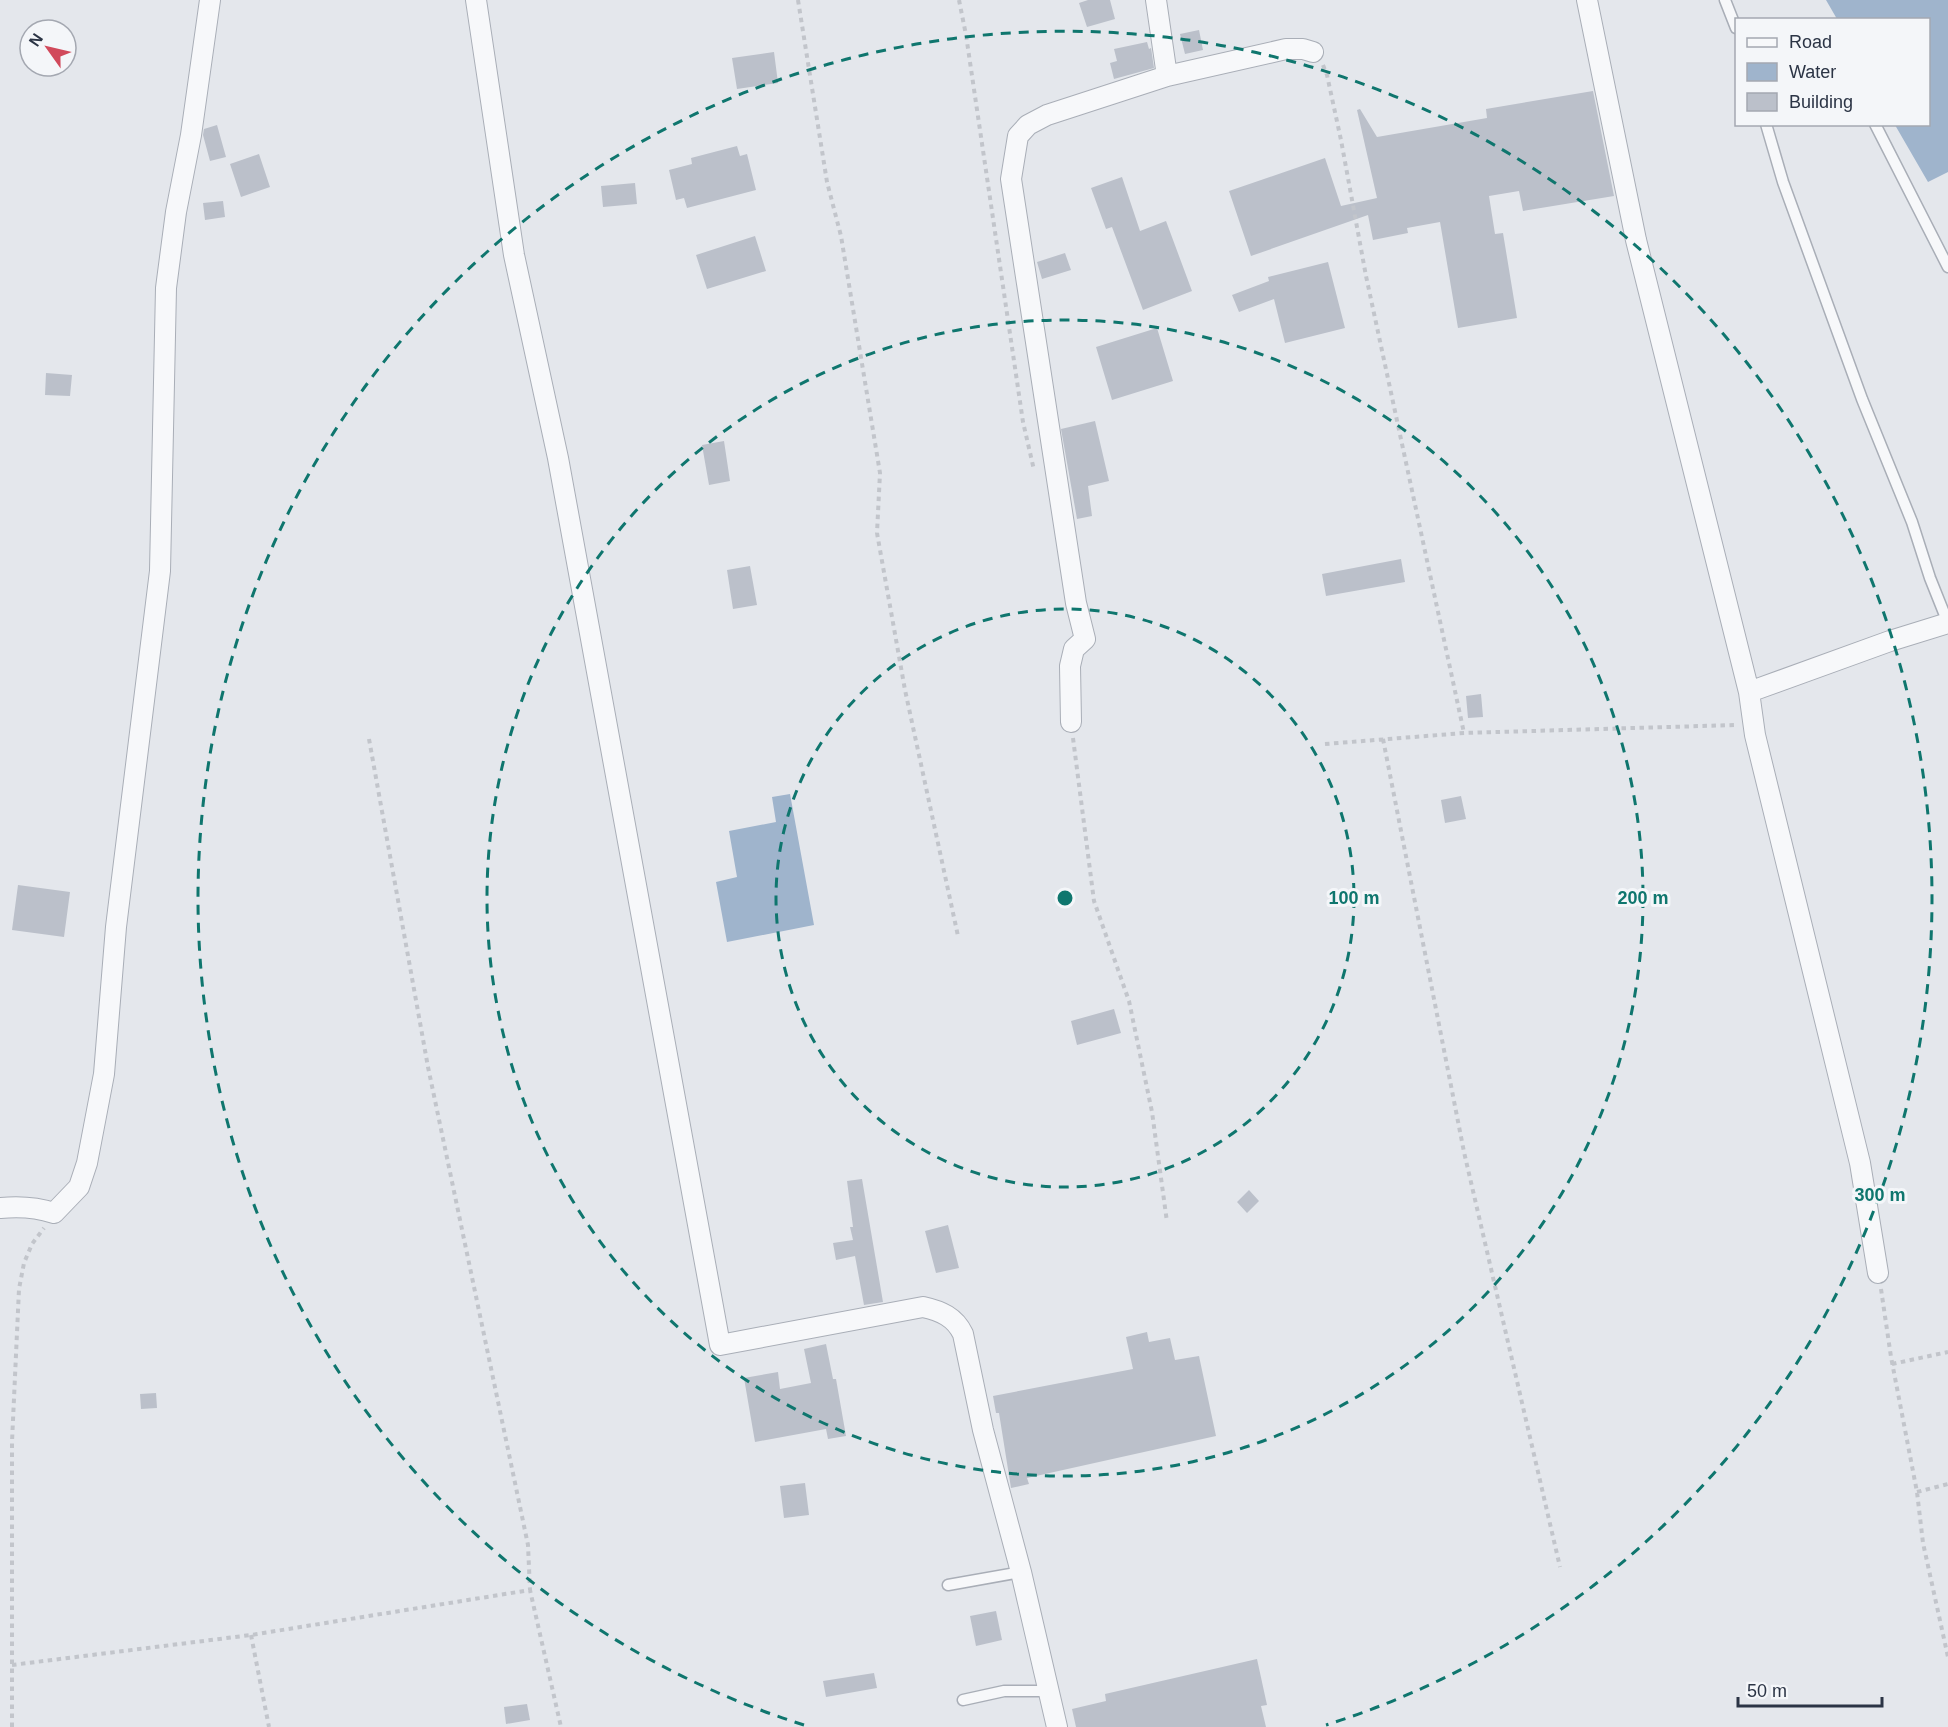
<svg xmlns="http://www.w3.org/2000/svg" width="1948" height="1727" viewBox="0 0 1948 1727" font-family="Helvetica,sans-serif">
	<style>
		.water { fill: #9fb4cc }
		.building { fill: #bbc0ca }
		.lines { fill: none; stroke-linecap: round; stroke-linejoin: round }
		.lane-casing { stroke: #a9aeb7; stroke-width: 13 }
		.street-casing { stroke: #a9aeb7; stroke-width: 22 }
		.path { stroke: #c2c5cb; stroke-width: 4; stroke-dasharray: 4.5 4.5; stroke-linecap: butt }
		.lane { stroke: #f7f8fa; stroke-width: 10 }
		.street { stroke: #f7f8fa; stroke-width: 20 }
		.ring { fill: none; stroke: #0f766e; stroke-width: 3; stroke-dasharray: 10 8 }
		.centre { fill: #0f766e; stroke: #f4f6f9; stroke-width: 3 }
		.ring-label { font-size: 18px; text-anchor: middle; font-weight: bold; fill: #0f766e; stroke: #f4f6f9; stroke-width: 6; stroke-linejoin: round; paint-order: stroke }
	</style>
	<rect width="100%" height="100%" fill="#e4e7ec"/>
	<path class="water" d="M1826 0H1948V172L1928 182 1895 125 1928 124V20L1837 19Z
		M790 794 814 925 727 942 716 882 737 877 729 831 776 822 772 797Z"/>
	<path class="building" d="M1088 0H1110L1115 19 1087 27 1079 3Z
		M1199 30 1203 50 1185 54 1180 34Z
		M1147 42 1149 49 1151 48 1154 68 1114 79 1110 63 1117 61 1114 49Z
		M774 52 778 83 737 89 732 58Z
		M1593 91 1614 196 1523 211 1519 191 1489 196 1495 234 1503 233 1517 318 1458 328 1440 222 1407 228 1408 233 1373 240 1368 215 1251 256 1229 191 1325 158 1341 206 1377 198 1357 110 1360 109 1377 137 1487 118 1486 109Z
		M217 125 226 157 210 161 203 135 204 129Z
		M737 146 740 156 747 154 756 190 687 208 684 198 676 200 669 170 692 164 691 158Z
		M259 154 270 187 241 197 230 164Z
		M1122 177 1140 231 1166 221 1192 291 1143 310 1112 227 1106 229 1091 188Z
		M635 183 637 204 603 207 601 186Z
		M223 201 225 217 205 220 203 203Z
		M755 236 766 271 707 289 696 255Z
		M1065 253 1071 270 1042 279 1037 262Z
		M1328 262 1345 328 1285 343 1274 299 1239 312 1232 295 1269 281 1268 277Z
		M1157 328 1173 381 1112 400 1096 347Z
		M46 373 72 375 70 396 45 395Z
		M1095 421 1109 481 1088 486 1092 516 1077 519 1061 429Z
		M724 441 730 481 709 485 702 445Z
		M1401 559 1405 582 1326 596 1322 574Z
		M750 566 757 605 733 609 727 570Z
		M1481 694 1483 717 1468 718 1466 696Z
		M1461 796 1466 819 1445 823 1441 800Z
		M18 885 70 892 64 937 12 930Z
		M1114 1009 1121 1033 1077 1045 1071 1021Z
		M862 1179 883 1302 864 1305 855 1256 836 1260 833 1243 853 1240 850 1227H853L847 1181Z
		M1249 1190 1259 1201 1247 1213 1237 1202Z
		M948 1225 959 1268 936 1273 925 1231Z
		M1147 1332 1149 1342 1170 1338 1175 1360 1199 1356 1216 1436 1027 1478 1029 1484 1011 1488 999 1413H996L993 1396 1133 1369 1126 1337Z
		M826 1344 833 1379H836L846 1436 828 1439 826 1429 755 1442 744 1378 778 1372 780 1389 811 1383 804 1349Z
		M156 1393 157 1408 141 1409 140 1394Z
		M805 1483 809 1515 784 1518 780 1486Z
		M996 1611 1002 1640 976 1646 970 1616Z
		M1257 1659 1267 1705 1261 1706 1266 1727H1076L1072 1709 1106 1701 1105 1694Z
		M874 1673 877 1688 826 1697 823 1681Z
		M527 1704 530 1720 506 1724 504 1707Z"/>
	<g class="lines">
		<defs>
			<path id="lane" d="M1725 0 1736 28
				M1766 124 1783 182 1862 399 1912 522 1930 578 1948 623
				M1875 124 1948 267
				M948 1585 1021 1572
				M963 1700 1004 1691H1048"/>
			<path id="street" d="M476 0 514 255 558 458 720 1345 923 1307C941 1311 955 1317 963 1334L983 1430 1021 1572 1057 1727
				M1156 0 1167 76
				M1587 0 1636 240 1749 692 1755 735 1860 1163 1878 1273
				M1749 692 1890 641 1948 623
				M1071 722 1070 666 1074 649 1085 639 1076 603 1011 179 1018 136 1028 125 1047 115 1167 76 1286 49H1303L1313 52
				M0 1208C19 1206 36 1207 54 1213L79 1187 87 1163 104 1074 116 927 160 571 166 288 176 212 191 135 210 0"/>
		</defs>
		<use href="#lane" class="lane-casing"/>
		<use href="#street" class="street-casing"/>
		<path class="path" d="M798 0 827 182 841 236 880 473 877 533 905 690 958 936
			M959 0 966 35 1023 422 1034 470
			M1323 65 1327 75 1341 140 1366 276 1464 733
			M1073 738 1094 901 1129 1001 1152 1112 1167 1222
			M369 739 428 1067 528 1545 530 1590
			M1383 739 1464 1152 1560 1567
			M1325 744 1464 733 1736 725
			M1881 1289 1891 1357 1917 1492 1923 1543 1948 1657
			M1892 1364 1948 1352
			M1917 1492 1948 1484
			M251 1635 269 1727
			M12 1665 251 1635 530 1590 561 1727
			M12 1727V1442L19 1289 24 1263 32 1244 44 1228"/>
		<use href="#lane" class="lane"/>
		<use href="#street" class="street"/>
	</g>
	<g class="ring">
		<circle cx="1065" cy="898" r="289"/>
		<circle cx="1065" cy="898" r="578"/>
		<path d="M804 1725A867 867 0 1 1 1326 1725"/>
	</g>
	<circle cx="1065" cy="898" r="9" class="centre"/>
	<g class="ring-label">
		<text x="1354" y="904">100 m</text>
		<text x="1643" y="904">200 m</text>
		<text x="1880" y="1201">300 m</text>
	</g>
	<rect x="1735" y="18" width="195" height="108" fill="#f4f6f9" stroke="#a4a8b1" stroke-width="1.5"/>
	<rect x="1747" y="38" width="30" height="9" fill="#f7f8fa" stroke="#a4a8b1" stroke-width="1.5"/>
	<text x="1789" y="48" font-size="18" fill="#2b3445">Road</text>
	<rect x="1747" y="63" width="30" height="18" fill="#9fb4cc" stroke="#a4a8b1" stroke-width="1.5"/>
	<text x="1789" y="78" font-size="18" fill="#2b3445">Water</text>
	<rect x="1747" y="93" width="30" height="18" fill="#bbc0ca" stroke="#a4a8b1" stroke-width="1.5"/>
	<text x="1789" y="108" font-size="18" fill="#2b3445">Building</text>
	<g transform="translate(48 48) rotate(304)"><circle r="28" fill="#f4f6f9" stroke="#a4a8b1" stroke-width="1.5"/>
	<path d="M0-4.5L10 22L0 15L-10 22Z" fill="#d1495b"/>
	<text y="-9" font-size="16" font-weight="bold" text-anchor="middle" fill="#2b3445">N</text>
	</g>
	<path d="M1738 1697v9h144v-9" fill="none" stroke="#2b3445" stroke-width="3"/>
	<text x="1747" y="1697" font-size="18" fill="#2b3445" stroke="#f4f6f9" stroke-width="4.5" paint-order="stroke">50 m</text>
</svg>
